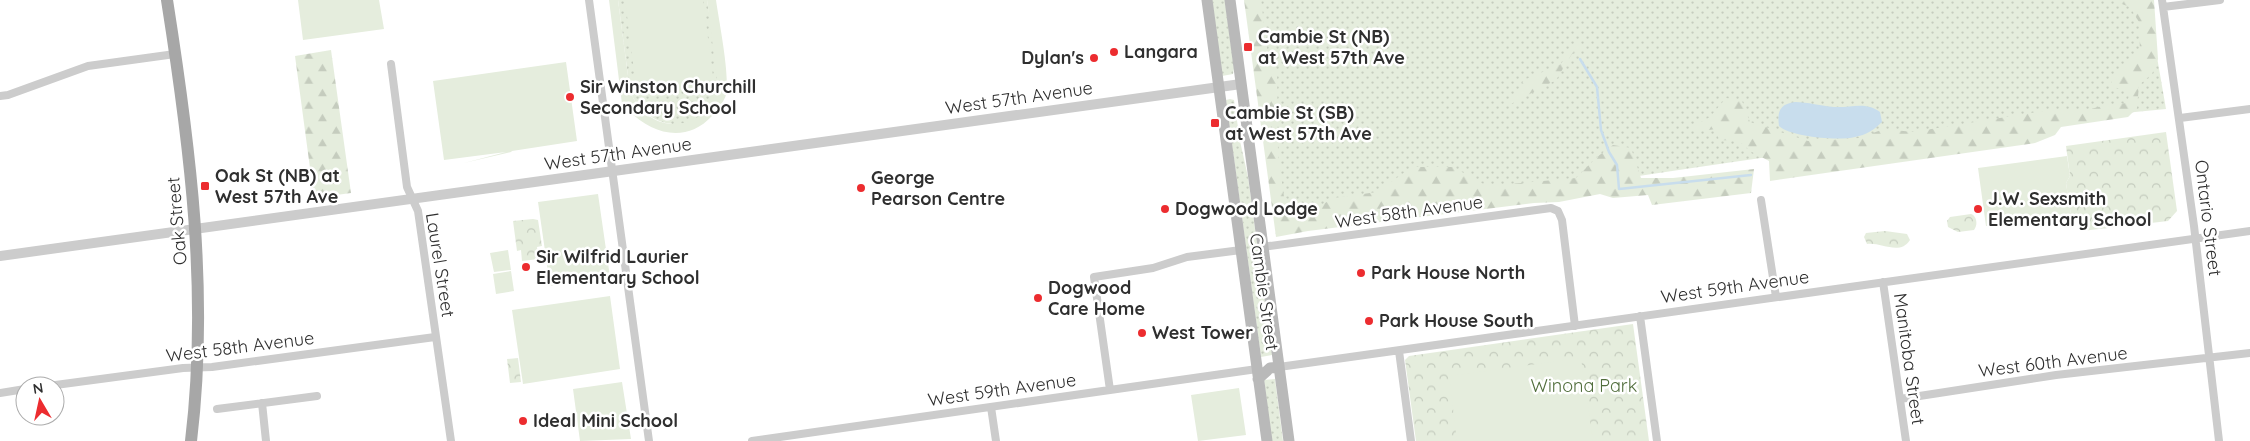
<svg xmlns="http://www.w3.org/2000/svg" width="2250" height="441" viewBox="0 0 2250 441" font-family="Quicksand,sans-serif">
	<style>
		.grass { fill: url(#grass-dots) }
		.forest { fill: url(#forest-firs) }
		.park { fill: url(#park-crowns) }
		.garden { fill: #e5eddd }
		.water { fill: #c8dded }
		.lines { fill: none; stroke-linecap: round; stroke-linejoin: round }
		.stream { stroke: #c8dded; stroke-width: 2.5 }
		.minor { stroke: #ccc; stroke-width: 8 }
		.tertiary { stroke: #ccc; stroke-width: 10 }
		.secondary { stroke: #b9b9b9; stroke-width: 11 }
		.primary { stroke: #a7a7a7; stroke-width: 12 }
		.poi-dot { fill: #ec2c2f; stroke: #fff; stroke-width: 2 }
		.labels { text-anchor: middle; stroke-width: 5; stroke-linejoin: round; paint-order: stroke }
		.poi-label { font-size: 18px; font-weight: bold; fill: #2f2f2f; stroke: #fff; text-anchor: start }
		.street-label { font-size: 18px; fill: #2f2f2f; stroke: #fff }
		.park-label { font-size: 18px; fill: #506d3b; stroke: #fff }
	</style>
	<defs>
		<pattern id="grass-dots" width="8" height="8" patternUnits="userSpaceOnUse" patternTransform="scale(1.25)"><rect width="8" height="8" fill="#e5eddd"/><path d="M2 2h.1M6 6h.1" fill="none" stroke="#c5ccbe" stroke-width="1.8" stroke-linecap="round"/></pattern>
		<pattern id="forest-firs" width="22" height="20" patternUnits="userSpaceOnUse" patternTransform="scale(1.25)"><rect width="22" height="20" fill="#e5eddd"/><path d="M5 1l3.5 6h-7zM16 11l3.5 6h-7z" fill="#c5ccbe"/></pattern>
		<pattern id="park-crowns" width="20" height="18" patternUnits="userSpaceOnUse" patternTransform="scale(1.25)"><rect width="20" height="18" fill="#e5eddd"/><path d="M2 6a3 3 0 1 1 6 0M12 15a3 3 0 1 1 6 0" fill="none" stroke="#c5ccbe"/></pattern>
	</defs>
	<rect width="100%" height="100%" fill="#fff"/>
	<path class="grass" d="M618 0H707C710 20 721 75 716 92 703 138 646 132 630 91Z
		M1212 0H1225L1234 68 1233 74 1222 76Z
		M1257 0H2144L2149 11 2166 109C1872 136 1579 186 1286 230Z
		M1230 99 1234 100 1240 141 1248 177 1272 355 1261 357 1226 100Z
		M1275 379 1283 441H1271L1264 380Z"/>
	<path class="forest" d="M1244 0H1261L1268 56 1277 70 1278 154 1284 197 1310 211 1334 198 1377 192 1412 167H1453L1487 186 1576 178 1597 157 1613 145 1631 148 1641 178H1673L1754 169 1751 193 1652 205 1648 195 1613 198 1600 194 1559 202 1534 203 1308 231 1276 237Z
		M2111 0H2154L2158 59 2152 74 2139 85 2137 108 2128 117 2061 127 2055 135 2035 143 1770 181 1769 161 1750 151 1739 141 1719 140 1716 129 1694 132V126L1710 117 1726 98 1742 101 1750 122 1808 141 1829 140 1859 138 1884 129 1913 132 2056 109 2082 111 2107 105 2127 103 2130 92 2110 86 2115 74 2140 52 2139 22 2130 7Z
		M1577 40 1585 50 1572 54 1556 80 1509 105 1524 80 1561 64Z
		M331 50 351 193 314 198 295 56Z"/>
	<path class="park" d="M2166 132 2177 211 2168 221 2082 231 2081 222 2071 215 2066 183 2070 176 2066 146Z
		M1971 214C1977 216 1978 225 1974 230L1958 232 1948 227 1947 221 1950 217Z
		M533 219 538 220 542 246 537 247 539 259 522 261 521 250 517 251 513 221Z
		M1885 231 1907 234 1910 240C1900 256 1881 242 1867 244L1864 237 1866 233Z
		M1633 324 1649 441H1416L1405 360 1409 356Z
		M518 358 521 382 510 383 507 359Z"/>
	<path class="garden" d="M298 0H379L384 29 303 40Z
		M609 0H618L630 91C649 140 714 133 717 80L707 0H716C719 22 730 75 726 95 724 101 718 111 712 116 687 143 653 135 629 111L623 112Z
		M625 0H703L714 84 637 94Z
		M566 62 577 141 512 151 511 152 464 163 506 152 444 160 433 81Z
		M2067 156 2070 176 2066 183 2071 215 1986 226 1978 168Z
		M598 194 610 277 550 286 538 202Z
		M508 250 511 270 494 272 490 253Z
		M511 271 514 291 496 294 493 274Z
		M610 296 620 369 523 384 512 310Z
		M1581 358 1593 441H1457L1449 376Z
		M622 382 631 439 580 441 573 389Z
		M1239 388 1246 435 1198 441 1191 395Z"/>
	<path class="water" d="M1795 102C1808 102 1821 106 1834 107 1852 108 1865 101 1880 112L1882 122C1874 130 1866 135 1855 137 1838 141 1791 137 1779 126 1777 111 1780 104 1795 102Z"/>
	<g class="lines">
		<path class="stream" d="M1580 59 1597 87 1601 130 1609 152 1617 165 1619 189 1751 175"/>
		<path class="minor" d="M589 0 649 441
			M2162 0 2194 226 2219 441
			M2163 7 2220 0
			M391 64 407 187 418 211 451 441
			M0 96 8 95 88 66 175 54
			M2180 118 2250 109
			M1761 200 1776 297
			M1262 247 1551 208 1558 211 1562 220 1575 326
			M1883 282 1906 441
			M1640 316 1657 441
			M1399 351 1411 441
			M1279 367 2250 231
			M48 386 183 368 212 367 435 337
			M1110 390 1094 277 1153 268 1187 257 1241 250
			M0 393 25 389
			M1900 399 2056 375 2250 353
			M262 403 266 441
			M991 407 996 441
			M217 409 317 396
			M752 441 1257 369"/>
		<path class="tertiary" d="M0 256 1241 84"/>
		<path class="secondary" d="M1207 0 1267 441
			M1230 0 1289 441
			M1258 379 1270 368 1279 367"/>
		<path class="primary" d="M167 0C190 146 209 293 191 441"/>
	</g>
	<g class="poi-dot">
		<rect x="1243" y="42" width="10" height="10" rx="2.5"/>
		<circle cx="1114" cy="52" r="5"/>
		<circle cx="1094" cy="58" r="5"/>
		<circle cx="570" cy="97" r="5"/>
		<rect x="1210" y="118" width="10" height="10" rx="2.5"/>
		<rect x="200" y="181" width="10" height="10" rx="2.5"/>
		<circle cx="861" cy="188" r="5"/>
		<circle cx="1165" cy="209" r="5"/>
		<circle cx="1978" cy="209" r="5"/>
		<circle cx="526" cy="267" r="5"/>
		<circle cx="1361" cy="273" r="5"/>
		<circle cx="1038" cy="298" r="5"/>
		<circle cx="1369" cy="321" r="5"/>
		<circle cx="1142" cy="333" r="5"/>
		<circle cx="523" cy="421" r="5"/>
	</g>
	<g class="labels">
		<g class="poi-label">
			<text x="1258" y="43">Cambie St (NB)<tspan x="1258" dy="21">at West 57th Ave</tspan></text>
			<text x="1124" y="58">Langara</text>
			<text x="1084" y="64" text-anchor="end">Dylan's</text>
			<text x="580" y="93">Sir Winston Churchill<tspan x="580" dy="21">Secondary School</tspan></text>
			<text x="1225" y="119">Cambie St (SB)<tspan x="1225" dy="21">at West 57th Ave</tspan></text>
			<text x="215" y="182">Oak St (NB) at<tspan x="215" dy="21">West 57th Ave</tspan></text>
			<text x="871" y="184">George<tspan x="871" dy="21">Pearson Centre</tspan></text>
			<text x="1988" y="205">J.W. Sexsmith<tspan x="1988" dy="21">Elementary School</tspan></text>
			<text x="1175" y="215">Dogwood Lodge</text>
			<text x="536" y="263">Sir Wilfrid Laurier<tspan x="536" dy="21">Elementary School</tspan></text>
			<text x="1371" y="279">Park House North</text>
			<text x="1048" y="294">Dogwood<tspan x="1048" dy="21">Care Home</tspan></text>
			<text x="1379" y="327">Park House South</text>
			<text x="1152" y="339">West Tower</text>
			<text x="533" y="427">Ideal Mini School</text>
		</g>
		<g class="street-label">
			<text transform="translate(1019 98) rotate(-8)" y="6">West 57th Avenue</text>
			<text transform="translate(618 154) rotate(-8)" y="6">West 57th Avenue</text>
			<text transform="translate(1409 212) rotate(-8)" y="6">West 58th Avenue</text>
			<text transform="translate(2208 218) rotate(83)" y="6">Ontario Street</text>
			<text transform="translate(177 221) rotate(-95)" y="6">Oak Street</text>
			<text transform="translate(440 265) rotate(81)" y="6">Laurel Street</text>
			<text transform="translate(1735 287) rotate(-8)" y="6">West 59th Avenue</text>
			<text transform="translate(1264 292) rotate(82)" y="6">Cambie Street</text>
			<text transform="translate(240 347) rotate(-7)" y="6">West 58th Avenue</text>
			<text transform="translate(1909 359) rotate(82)" y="6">Manitoba Street</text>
			<text transform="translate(2053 362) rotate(-7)" y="6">West 60th Avenue</text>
			<text transform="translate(1002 390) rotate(-8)" y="6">West 59th Avenue</text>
		</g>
		<g class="park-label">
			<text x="1584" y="392">Winona Park</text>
		</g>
	</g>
	<g transform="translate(40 401) rotate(351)"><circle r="24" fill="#ffffff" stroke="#acacac"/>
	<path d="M0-4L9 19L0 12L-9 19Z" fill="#ec2c2f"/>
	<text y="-8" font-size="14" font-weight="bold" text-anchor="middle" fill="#2f2f2f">N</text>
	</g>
</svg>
